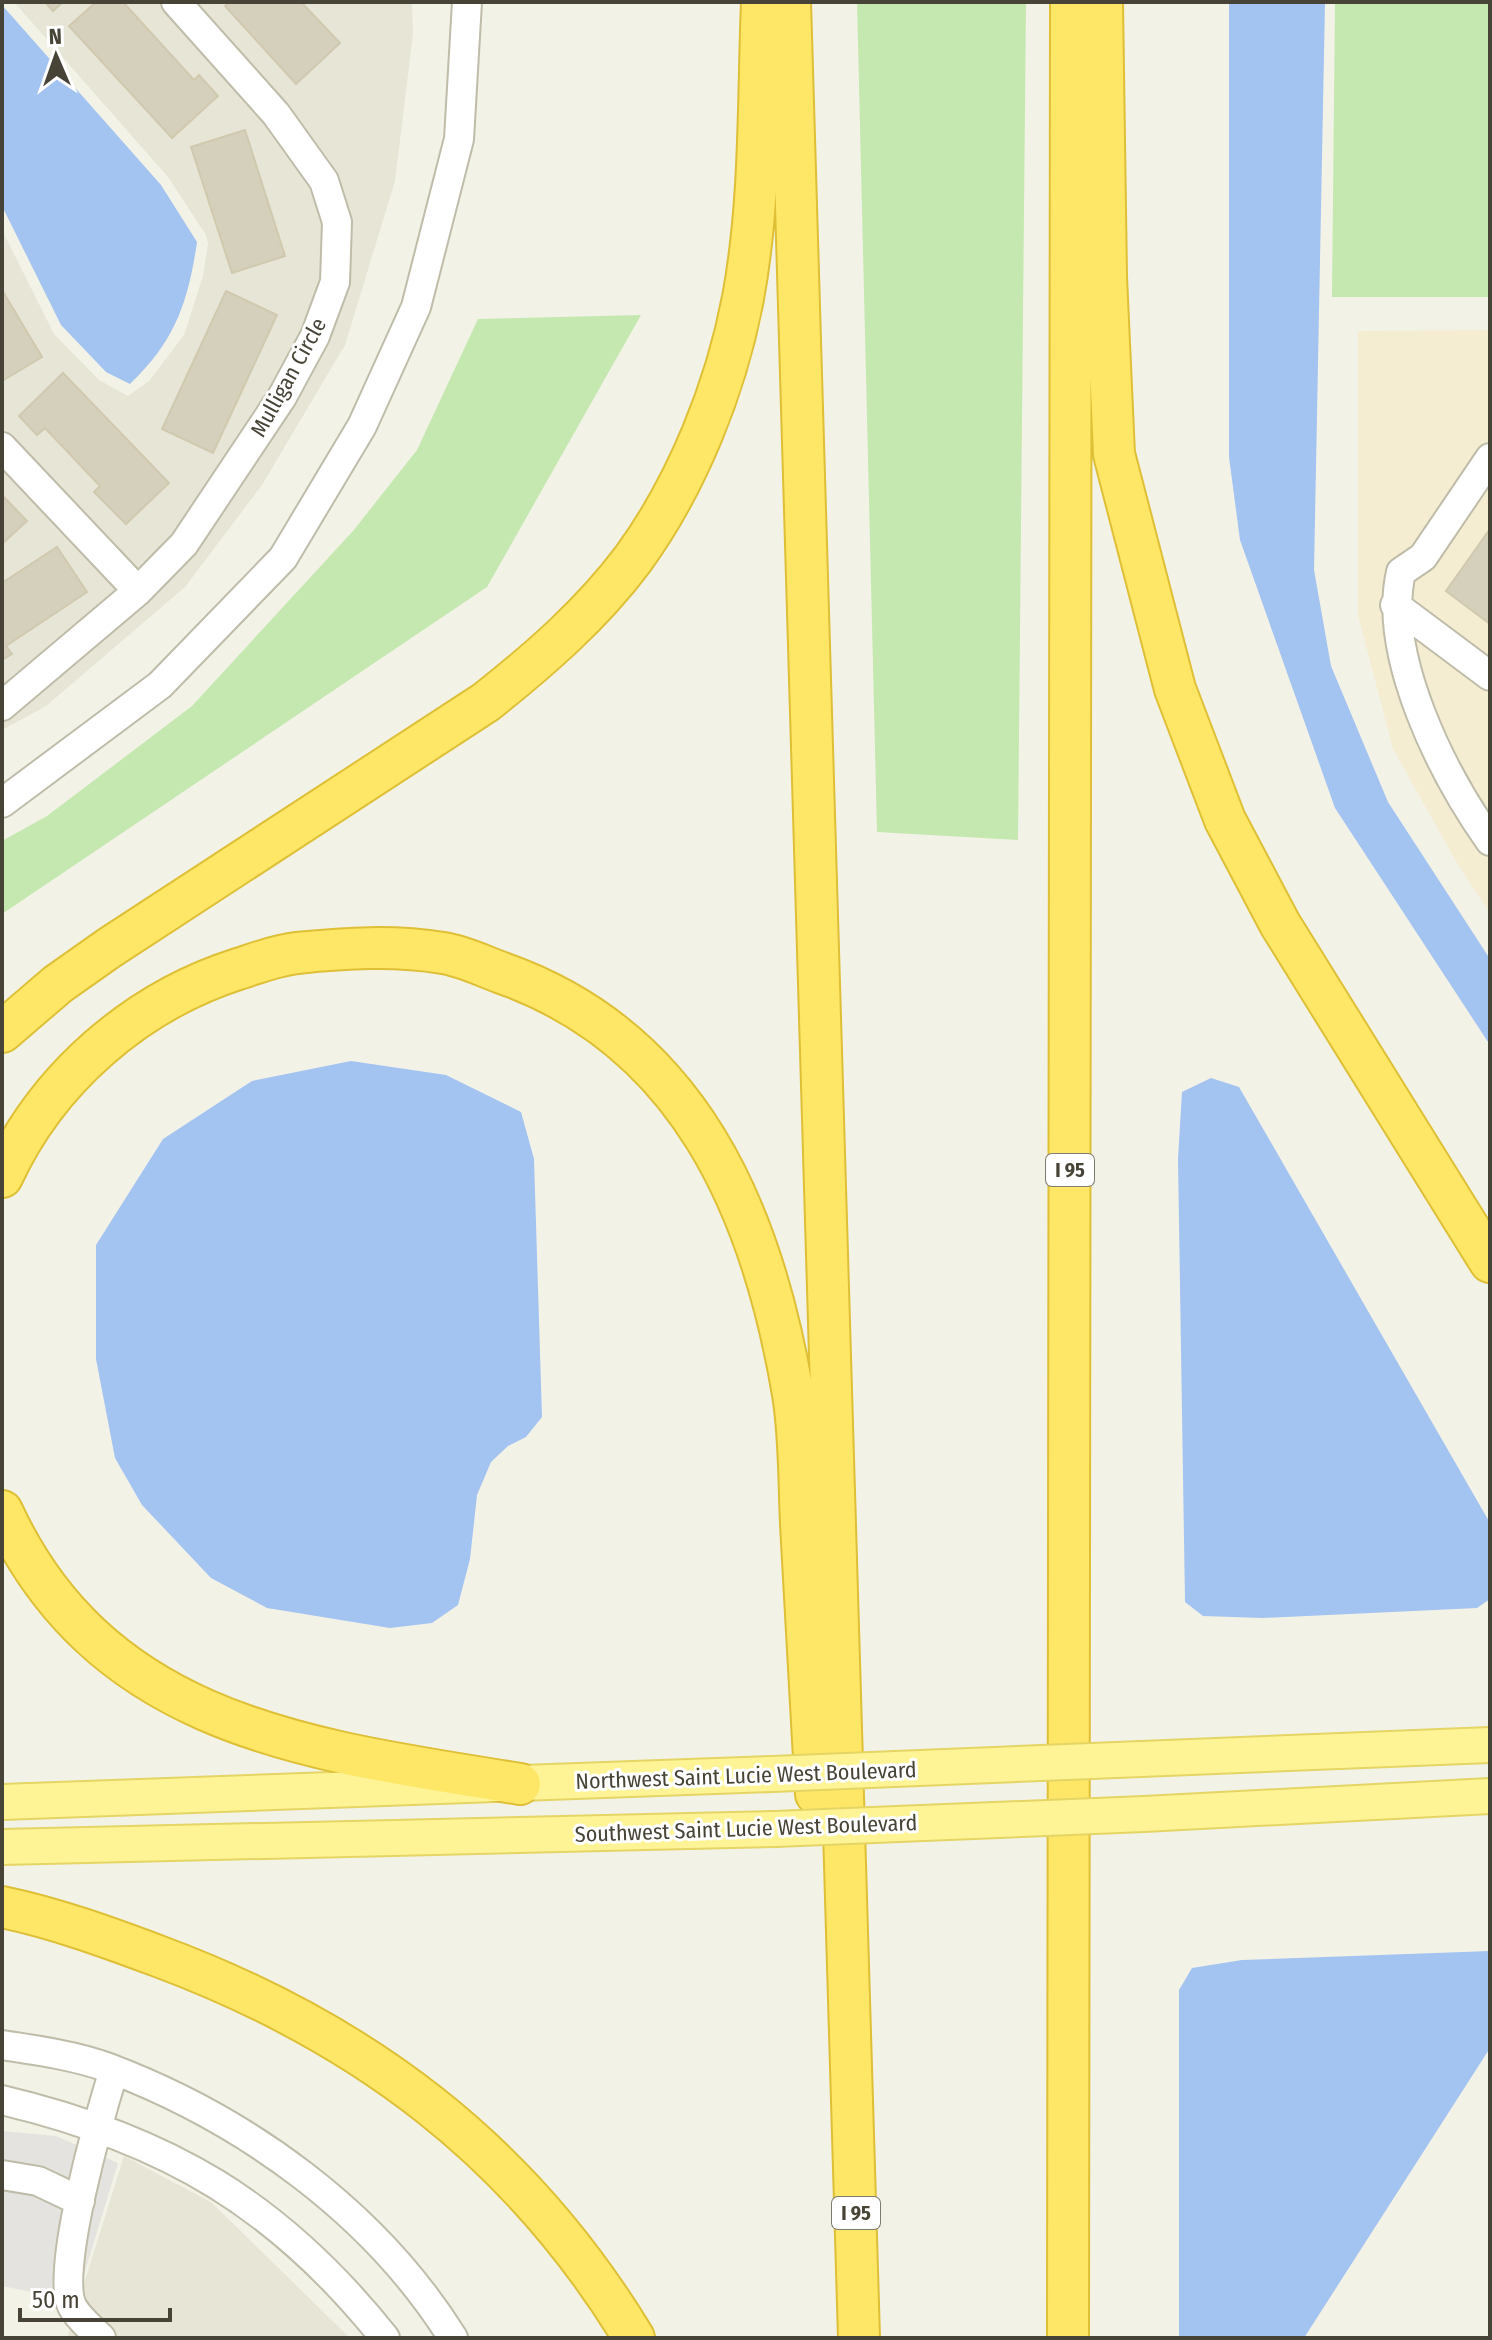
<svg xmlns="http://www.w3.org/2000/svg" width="1492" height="2340" viewBox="0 0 1492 2340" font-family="'Fira Sans Condensed',sans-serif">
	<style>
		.residential { fill: #e7e5d5 }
		.commercial { fill: #f5edd2 }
		.green { fill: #c4e8af }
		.parking { fill: #e5e3df }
		.water { fill: #a3c3f1 }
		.building { fill: #d5d0bc; stroke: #d0c9af; stroke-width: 2 }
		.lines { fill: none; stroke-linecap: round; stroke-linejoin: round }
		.minor-casing { stroke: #bfbca9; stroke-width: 32 }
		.major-casing { stroke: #e4d564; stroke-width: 38 }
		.highway-casing { stroke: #debf36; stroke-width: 44 }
		.minor { stroke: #fff; stroke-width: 28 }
		.major { stroke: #fef495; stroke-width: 34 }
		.highway { stroke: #fee767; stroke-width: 40 }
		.major-bridge-casing { stroke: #e4d564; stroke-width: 38; stroke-linecap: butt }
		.major-bridge { stroke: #fef495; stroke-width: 34 }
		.labels { text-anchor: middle; stroke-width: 6; stroke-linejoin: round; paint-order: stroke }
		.shield { fill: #fff; stroke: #7e7b72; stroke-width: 2 }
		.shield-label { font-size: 20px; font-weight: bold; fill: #474336 }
		.street-label { font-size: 22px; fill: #474336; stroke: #fff }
	</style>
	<rect width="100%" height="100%" fill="#f3f2e7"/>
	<path class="residential" d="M14 2H412L413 34 395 181 345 345 262 485 185 587 46 706 2 730V230L54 334 99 380 128 396 149 381 184 335 203 276 208 244 206 235 168 177Z
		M124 2156 211 2202 350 2338H67Z"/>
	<path class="commercial" d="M1490 330V913L1460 868 1393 749 1358 615V331Z"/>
	<path class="green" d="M857 2H1026L1018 840 877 832Z
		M1335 2H1490V297H1332Z
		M641 315 487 587 2 914V841L47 816 192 706 353 531 417 450 478 319Z"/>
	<path class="parking" d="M2 2131 56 2136 118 2163 76 2301 2 2286Z"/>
	<path class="water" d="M1229 2H1325L1314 570 1331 666 1388 802 1490 959V1045L1335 808 1240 540 1229 457Z
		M2 5 161 185 197 242C188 303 175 341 130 384L106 372 61 325 2 206Z
		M351 1061 446 1075 521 1112 534 1159 542 1417 526 1437 508 1446 491 1462 477 1495 470 1559 458 1605 432 1623 390 1628 267 1608 211 1578 142 1505 115 1458 96 1359V1245L163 1139 252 1081Z
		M1211 1078 1239 1087 1490 1523V1599L1477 1608 1263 1618 1203 1616 1185 1602 1178 1159 1182 1092Z
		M1490 1951V2048L1304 2338H1179V1990L1192 1968 1242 1960Z"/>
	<path class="building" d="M45 2H63L53 11Z
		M96 2H123L194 80 199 75 218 96 172 138 69 26Z
		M230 2H301L340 43 296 84 225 6Z
		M245 130 285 256 232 273 191 147Z
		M2 290 42 357 2 381Z
		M226 291 277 315 213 453 162 429Z
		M63 373 169 483 126 524 94 492 100 486 45 428 37 435 19 416Z
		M2 495 27 521 2 544Z
		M1490 529V624L1446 591Z
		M57 547 87 592 6 646 12 654 2 660V583Z"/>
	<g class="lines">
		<defs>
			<path id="minor" d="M2 447 138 591
				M1490 458 1423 557 1401 572C1382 655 1442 773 1490 841
				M1395 605 1490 676
				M2 706 138 591 184 544 282 397 315 336 335 282 337 222 324 181 276 114 176 2
				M2 803 160 685 283 558 362 426 416 307 459 139 467 2
				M2 2045C36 2050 77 2056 109 2068 246 2120 375 2213 453 2338
				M2 2100C167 2139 279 2205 385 2338
				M2 2175 38 2181 80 2201
				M101 2338C92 2329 78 2318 72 2306 55 2270 101 2112 114 2070"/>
			<path id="major" d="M1141 1759 1490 1745
				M2 1802 772 1774
				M1144 1814 1490 1796
				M2 1847 775 1829"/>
			<path id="highway" d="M790 2 859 2338
				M1102 2 1106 277 1114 454 1175 689 1225 820 1280 924 1490 1262
				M2 1032 58 984 109 948 486 702C539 660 592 614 633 559 687 485 726 388 743 298 761 201 758 100 762 2
				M2 1177C47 1079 135 1002 238 969 257 963 277 955 297 953 346 948 394 945 443 953 463 956 483 966 502 973 689 1039 762 1210 793 1394 800 1436 799 1482 801 1524 806 1614 811 1704 816 1794
				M2 1511C102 1728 311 1750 520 1784
				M2 1907C55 1918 107 1937 158 1956 362 2032 520 2150 634 2338
				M1068 2338 1071 2"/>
		</defs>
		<use href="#minor" class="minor-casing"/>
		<use href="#major" class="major-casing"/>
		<use href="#highway" class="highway-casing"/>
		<use href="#minor" class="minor"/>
		<use href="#major" class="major"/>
		<use href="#highway" class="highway"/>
		<defs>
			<path id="major-bridge" d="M772 1774 1141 1759
				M775 1829 1144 1814"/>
		</defs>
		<use href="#major-bridge" class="major-bridge-casing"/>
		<use href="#major-bridge" class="major-bridge"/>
	</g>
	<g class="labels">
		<g class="shield">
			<rect x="1046" y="1154" width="48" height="32" rx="6"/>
			<rect x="832" y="2197" width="48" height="32" rx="6"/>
		</g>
		<g class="shield-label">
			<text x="1070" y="1177">I 95</text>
			<text x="856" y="2220">I 95</text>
		</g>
		<g class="street-label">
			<text transform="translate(288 377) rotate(-61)" y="8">Mulligan Circle</text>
			<text transform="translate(746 1775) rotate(-2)" y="8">Northwest Saint Lucie West Boulevard</text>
			<text transform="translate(746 1828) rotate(-2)" y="8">Southwest Saint Lucie West Boulevard</text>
		</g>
	</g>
	<rect width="1492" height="2340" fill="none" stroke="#474336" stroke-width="8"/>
	<g transform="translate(56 56) rotate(358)" stroke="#ffffff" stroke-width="6" paint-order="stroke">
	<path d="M0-6L14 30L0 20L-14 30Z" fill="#474336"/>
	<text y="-12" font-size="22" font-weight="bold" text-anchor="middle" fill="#474336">N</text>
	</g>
	<path d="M20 2308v12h150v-12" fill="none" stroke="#474336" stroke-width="4"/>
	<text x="32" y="2308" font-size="24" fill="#474336" stroke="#ffffff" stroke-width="6" paint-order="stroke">50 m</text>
</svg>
